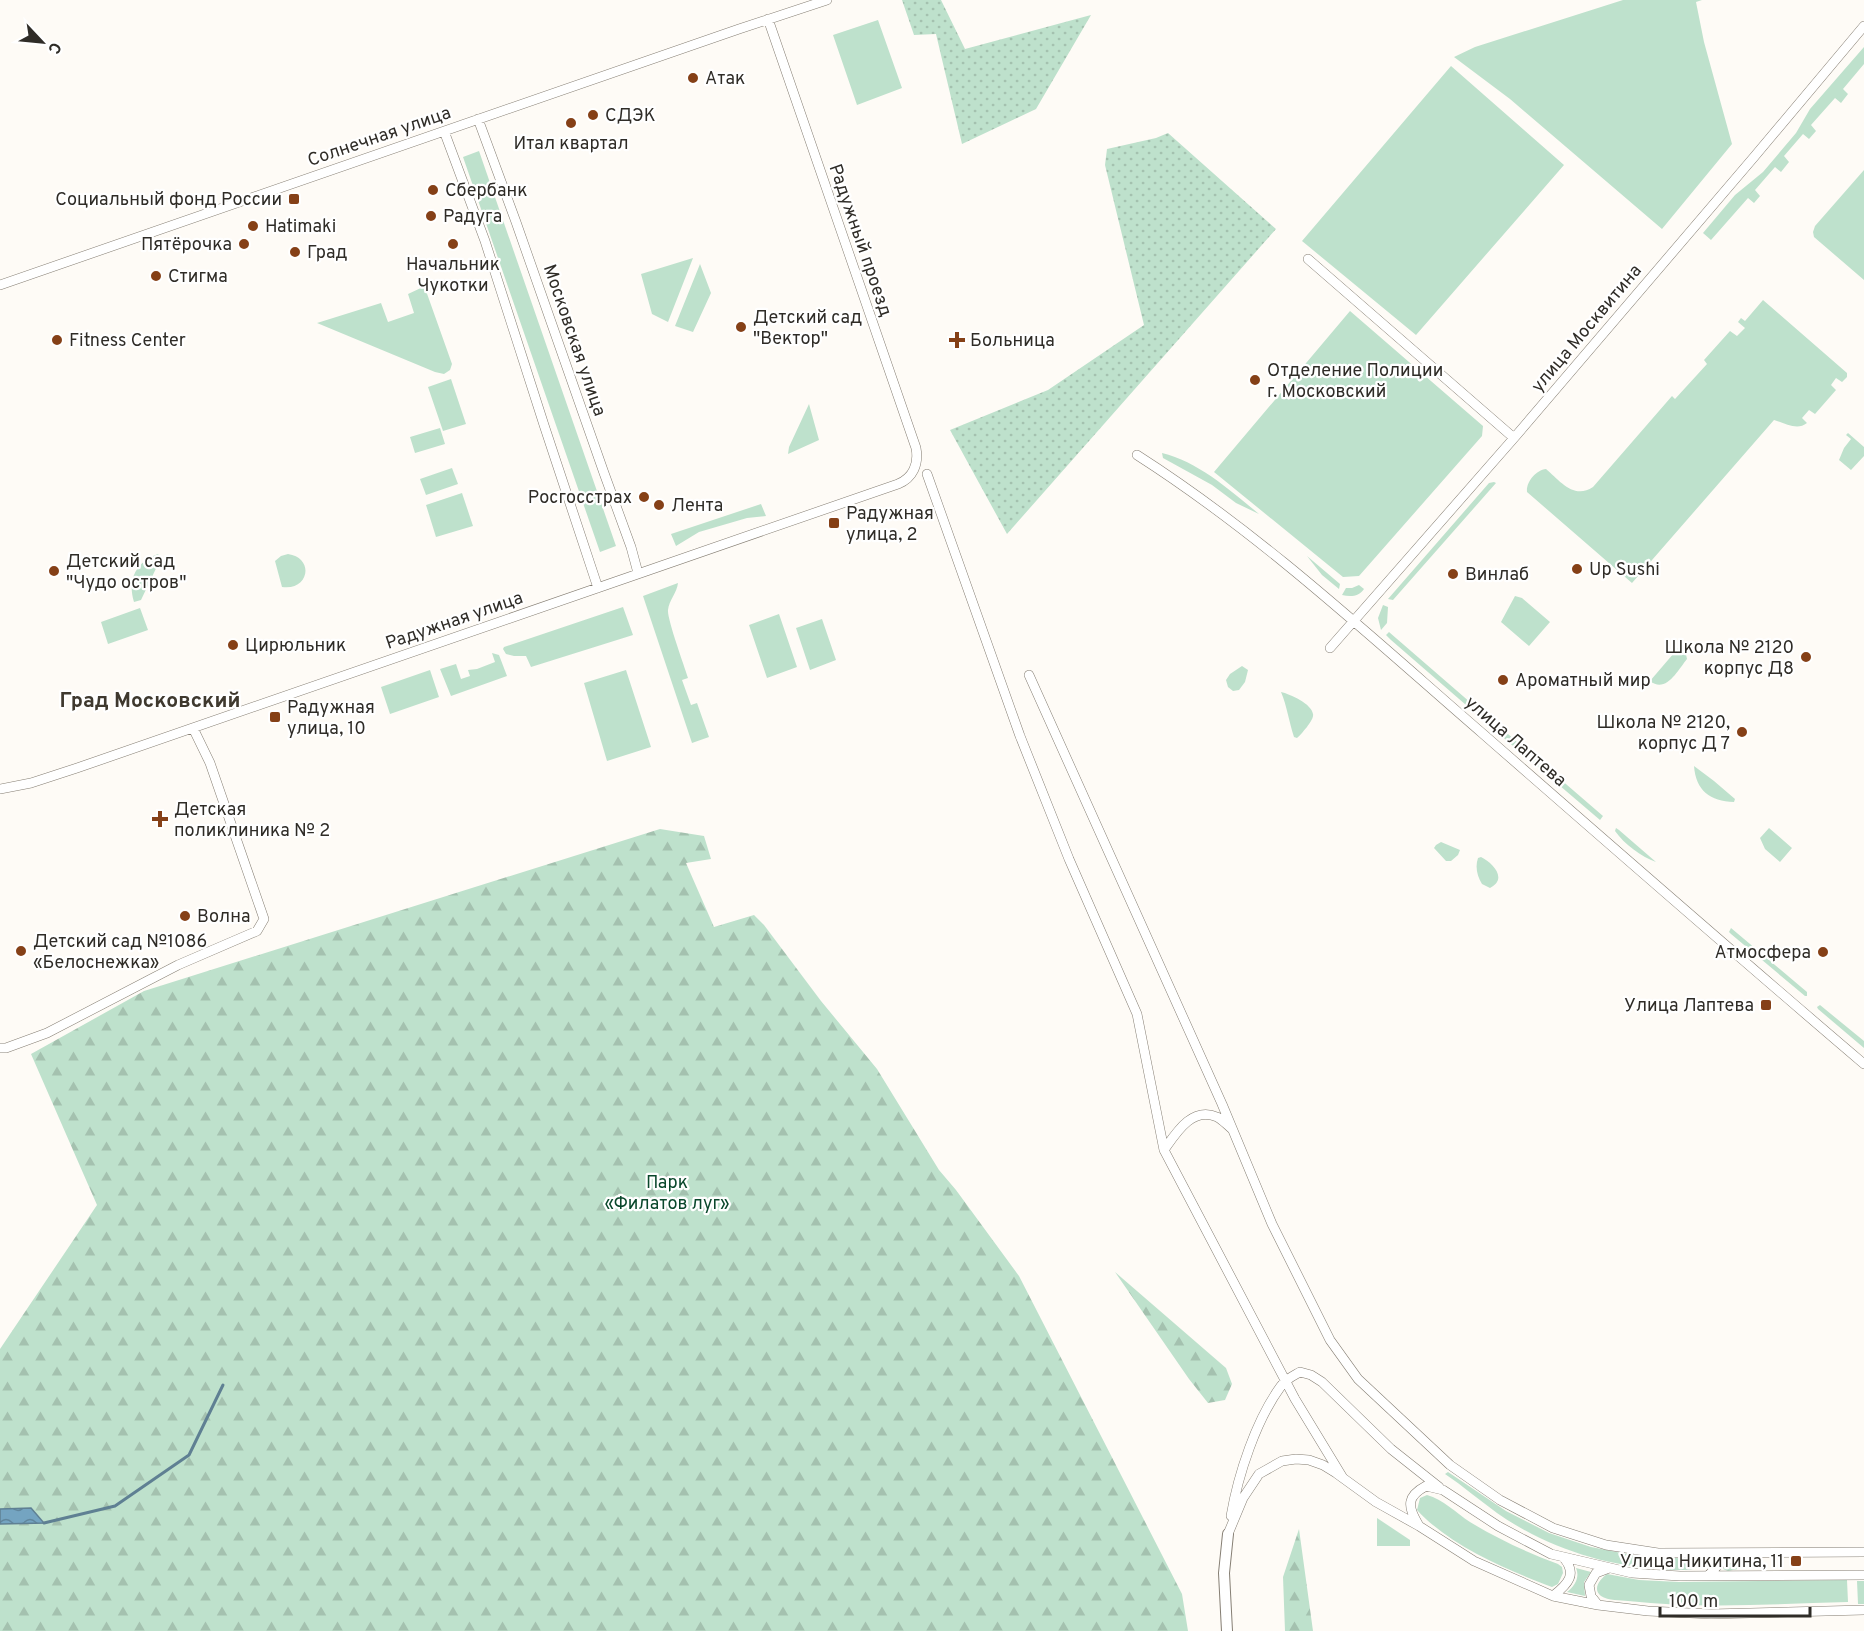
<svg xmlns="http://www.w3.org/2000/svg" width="1864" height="1631" viewBox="0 0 1864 1631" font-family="Overpass,sans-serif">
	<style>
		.green { fill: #bee1cc }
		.forest { fill: url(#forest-firs) }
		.garden { fill: url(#garden-dots) }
		.water { fill: url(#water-waves); stroke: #5f8093; stroke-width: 1.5 }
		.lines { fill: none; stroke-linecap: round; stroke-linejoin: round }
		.stream { stroke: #5f8093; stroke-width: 3 }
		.minor-casing { stroke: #857e73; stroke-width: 10 }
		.tertiary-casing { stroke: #857e73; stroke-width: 12 }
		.minor { stroke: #fff; stroke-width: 9 }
		.tertiary { stroke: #fff; stroke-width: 10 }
		.poi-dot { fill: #854017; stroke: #fff; stroke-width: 2 }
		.labels { text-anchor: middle; stroke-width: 4.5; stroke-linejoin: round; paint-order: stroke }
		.poi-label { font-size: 18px; fill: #2f2c27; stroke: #fff; text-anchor: start }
		.street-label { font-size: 18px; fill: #2f2c27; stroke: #fff }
		.park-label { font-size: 18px; fill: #09472b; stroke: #fff }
		.quarter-label { font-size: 21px; font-weight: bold; fill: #3f392f; stroke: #fff }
	</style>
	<defs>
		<pattern id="forest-firs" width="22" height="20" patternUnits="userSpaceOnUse" patternTransform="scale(1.5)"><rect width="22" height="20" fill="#bee1cc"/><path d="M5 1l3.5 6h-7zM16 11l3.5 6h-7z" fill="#a4c1af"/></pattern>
		<pattern id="garden-dots" width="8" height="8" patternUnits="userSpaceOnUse" patternTransform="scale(1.5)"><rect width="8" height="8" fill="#bee1cc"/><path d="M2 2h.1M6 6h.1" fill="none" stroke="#a4c1af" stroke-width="1.8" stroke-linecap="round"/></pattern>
		<pattern id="water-waves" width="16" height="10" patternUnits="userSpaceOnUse" patternTransform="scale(1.5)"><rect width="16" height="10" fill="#74a4c1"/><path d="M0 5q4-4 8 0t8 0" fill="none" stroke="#60869d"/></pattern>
	</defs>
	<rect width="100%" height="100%" fill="#fefbf6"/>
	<path class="green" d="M1623 0H1702L1696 2 1704 42 1732 144 1662 229 1510 99 1454 57 1475 47Z
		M878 20 902 88 857 105 833 35Z
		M1864 47V64L1843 89 1848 94 1841 103 1835 98 1811 125 1816 131 1809 139 1803 134 1784 156 1789 162 1781 172 1775 167 1755 190 1760 196 1754 203 1748 198 1711 240 1703 233 1735 195 1763 172 1796 133 1810 109Z
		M1451 66 1564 165 1416 335 1302 241Z
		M479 151 616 546 600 552 463 157Z
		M1864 170V280L1814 237 1813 232 1815 226Z
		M693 258 668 322 652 314 641 274Z
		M700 264 711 293 693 332 675 326Z
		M423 287 425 288 452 364 450 370 444 374 435 372 317 323 381 303 388 322 414 313 408 294Z
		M1763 300 1847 373V377L1842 382 1836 378 1831 385 1836 390 1815 414 1809 410 1802 418 1807 423C1797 431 1785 423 1774 420L1632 583 1527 492C1526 482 1536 470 1546 469 1560 481 1574 500 1593 487L1672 396 1675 399 1707 364 1704 360 1730 331 1737 336 1745 328 1738 322 1741 318 1745 321Z
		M1350 311 1483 426 1482 436 1359 576 1343 577 1214 472Z
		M451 379 466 424 443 431 428 387Z
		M809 404 819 440 788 454 789 447Z
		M440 428 445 444 415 453 410 437Z
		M1848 433 1864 447V456L1851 470 1839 460 1844 448 1851 439 1846 435Z
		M1162 453C1199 462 1231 491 1259 514L1236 503 1212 485 1163 458Z
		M452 468 458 484 426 495 420 479Z
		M1494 482 1496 483 1393 600 1388 599 1489 483Z
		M462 493 473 526 436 537 426 505Z
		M761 504 766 516 747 518 699 532 676 546 671 534Z
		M158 554 161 558 141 600 134 602C127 579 136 562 158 554Z
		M288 554C315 558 309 591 282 587L275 561 281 556Z
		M1307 556 1340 584 1339 589 1322 575Z
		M678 583C677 593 669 600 668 610 667 619 684 665 688 678L682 680 691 705 697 703 709 737 692 743 643 596Z
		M1359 585 1364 589C1359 597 1350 597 1342 595L1346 588H1352Z
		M1515 596 1522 598 1550 622 1529 646 1501 622Z
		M1383 605 1388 607 1387 623 1381 630 1378 618Z
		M623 607 633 635 531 667 526 656H514L506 654 503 649 504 647Z
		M140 608 148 630 108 644 101 622Z
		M779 614 797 667 767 678 749 625Z
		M822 619 836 660 810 670 796 628Z
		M1389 632 1486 716 1485 717 1481 718 1391 640 1386 635Z
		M1680 646 1685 650 1687 659C1678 670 1666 694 1650 681Z
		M492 653 499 655 507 676 451 696 440 669 456 664 461 679 470 676 468 670 477 669 495 662Z
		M1242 666 1248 670 1245 682 1239 690 1233 691 1228 687 1226 680 1230 674Z
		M430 670 439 697 390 714 381 687Z
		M626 670 651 747 607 761 584 683Z
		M1281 692C1290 694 1312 704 1313 714 1314 718 1309 724 1307 727 1303 731 1301 735 1297 738L1294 737C1289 722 1287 706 1281 692Z
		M1497 728H1501L1603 816 1600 820 1498 733Z
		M1694 766 1714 781 1735 799 1734 802C1710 801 1696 791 1694 766Z
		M1616 828 1619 830 1656 862C1642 857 1624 844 1615 831Z
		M1769 828 1792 848 1780 862 1765 849 1760 838Z
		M1441 842 1460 850 1458 855 1451 861H1446L1434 848 1436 845Z
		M1481 857C1493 863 1508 879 1490 888L1482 884C1477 876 1475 867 1478 858Z
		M1731 928 1807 992V996H1805L1731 934 1729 932Z
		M1820 1005 1864 1041V1048L1818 1009 1817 1007Z
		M1448 1472 1506 1511 1549 1533 1591 1547 1642 1557 1708 1559 1709 1561C1696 1573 1677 1570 1661 1569 1603 1566 1544 1546 1497 1513 1479 1500 1463 1486 1445 1474Z
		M1427 1495C1443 1499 1456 1513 1470 1522 1498 1539 1528 1553 1558 1564L1562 1567 1563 1573 1558 1584 1552 1587C1507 1570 1450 1546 1417 1510L1420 1498Z
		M1377 1518 1410 1540V1546H1377Z
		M1741 1558H1762V1564L1728 1571 1723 1569 1727 1564Z
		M1576 1568 1591 1572 1584 1582 1585 1596 1567 1592C1575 1586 1580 1577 1576 1568Z
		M1607 1574 1639 1580 1679 1582 1847 1580 1848 1602C1775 1604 1701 1609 1628 1601 1621 1600 1608 1601 1601 1596 1592 1589 1600 1579 1607 1574Z
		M1857 1581H1864V1604H1858Z"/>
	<path class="forest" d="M660 829 704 836 711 859 686 863 714 927 754 915 764 925 821 1001 877 1069 939 1170 956 1190 1019 1276 1182 1594 1188 1631H0V1524L44 1522 31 1508 0 1509V1349L97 1205 31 1054 144 991Z
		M1115 1272 1226 1368 1232 1384 1225 1400 1208 1403 1189 1379Z
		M1299 1529 1313 1631H1285L1283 1577Z"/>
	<path class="garden" d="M902 0H941L965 49 1091 15 1036 109 962 144 936 34 914 35Z
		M1168 133 1276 229 1007 534 950 430 1048 390 1144 325 1105 165 1107 149 1156 138Z"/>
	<path class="water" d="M31 1508 44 1523 0 1524V1509Z"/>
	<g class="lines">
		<path class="stream" d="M44 1523 115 1506 189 1455 223 1385"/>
		<defs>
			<path id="minor" d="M478 119 516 222 604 473 631 547 638 573
				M444 131 485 241 544 425 598 588
				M1308 259 1514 438
				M0 285 739 29 827 0
				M1137 455C1262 535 1370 636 1482 733 1609 844 1736 955 1864 1064
				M927 474 1020 736 1069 859 1137 1014 1164 1150 1295 1399 1343 1478
				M1330 648 1514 438 1754 157 1864 26
				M1029 675 1222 1104 1272 1224 1330 1340 1358 1379 1450 1465 1500 1500 1553 1528 1606 1545 1658 1553 1864 1552
				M0 789 31 783 77 768 898 484C913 478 919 464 916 448L768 19
				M0 1048H6L47 1033 178 965 257 931 264 919 210 763 193 728
				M1164 1150C1176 1133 1192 1106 1217 1117 1222 1119 1227 1125 1232 1129
				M1231 1516C1238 1475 1256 1420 1281 1386 1286 1379 1293 1376 1300 1372L1311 1375 1322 1382 1391 1449 1439 1487
				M1418 1524C1407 1506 1407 1496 1426 1486L1443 1490 1498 1526 1551 1554 1632 1573 1680 1576 1864 1575
				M1228 1534 1243 1498 1259 1474 1282 1461 1296 1459 1309 1460 1323 1465 1336 1473 1376 1502 1419 1526 1474 1561 1553 1596 1598 1605 1648 1611 1711 1614 1864 1610
				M1708 1576 1719 1564 1739 1554
				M1553 1596C1568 1584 1578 1574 1563 1557
				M1598 1605 1591 1596 1589 1585 1596 1573 1609 1568"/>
			<path id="tertiary" d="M1227 1631 1224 1573 1228 1534"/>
		</defs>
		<use href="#minor" class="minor-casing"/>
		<use href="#tertiary" class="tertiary-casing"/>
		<use href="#minor" class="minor"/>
		<use href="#tertiary" class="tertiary"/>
	</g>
	<g class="poi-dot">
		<circle cx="693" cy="78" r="6"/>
		<circle cx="593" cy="115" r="6"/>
		<circle cx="571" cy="123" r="6"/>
		<circle cx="433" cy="190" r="6"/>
		<rect x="288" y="193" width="12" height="12" rx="3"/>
		<circle cx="431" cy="216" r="6"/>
		<circle cx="253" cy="226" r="6"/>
		<circle cx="244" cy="244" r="6"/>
		<circle cx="453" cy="244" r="6"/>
		<circle cx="295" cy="252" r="6"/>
		<circle cx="156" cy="276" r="6"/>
		<circle cx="741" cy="327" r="6"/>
		<circle cx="57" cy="340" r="6"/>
		<path d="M954 331h6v6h6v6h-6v6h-6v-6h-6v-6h6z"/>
		<circle cx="1255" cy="380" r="6"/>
		<circle cx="644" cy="497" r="6"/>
		<circle cx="659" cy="505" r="6"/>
		<rect x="828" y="517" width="12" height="12" rx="3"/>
		<circle cx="1577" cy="569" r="6"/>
		<circle cx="54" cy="571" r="6"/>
		<circle cx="1453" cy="574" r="6"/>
		<circle cx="233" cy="645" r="6"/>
		<circle cx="1806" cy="657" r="6"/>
		<circle cx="1503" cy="680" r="6"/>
		<rect x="269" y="711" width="12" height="12" rx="3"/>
		<circle cx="1742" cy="732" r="6"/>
		<path d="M157 810h6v6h6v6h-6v6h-6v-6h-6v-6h6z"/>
		<circle cx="185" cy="916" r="6"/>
		<circle cx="21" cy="951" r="6"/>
		<circle cx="1823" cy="952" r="6"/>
		<rect x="1760" y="999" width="12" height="12" rx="3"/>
		<rect x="1790" y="1555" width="12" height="12" rx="3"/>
	</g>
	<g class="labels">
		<g class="poi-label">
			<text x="705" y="84">Атак</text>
			<text x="605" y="121">СДЭК</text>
			<text x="571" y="149" text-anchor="middle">Итал квартал</text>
			<text x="445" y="196">Сбербанк</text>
			<text x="282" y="205" text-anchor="end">Социальный фонд России</text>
			<text x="443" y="222">Радуга</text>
			<text x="265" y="232">Hatimaki</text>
			<text x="232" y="250" text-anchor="end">Пятёрочка</text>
			<text x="307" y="258">Град</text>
			<text x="453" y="270" text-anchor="middle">Начальник<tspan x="453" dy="21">Чукотки</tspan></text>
			<text x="168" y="282">Стигма</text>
			<text x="753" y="323">Детский сад<tspan x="753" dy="21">"Вектор"</tspan></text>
			<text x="69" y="346">Fitness Center</text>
			<text x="970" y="346">Больница</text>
			<text x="1267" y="376">Отделение Полиции<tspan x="1267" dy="21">г. Московский</tspan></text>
			<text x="632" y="503" text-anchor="end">Росгосстрах</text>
			<text x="671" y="511">Лента</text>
			<text x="846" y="519">Радужная<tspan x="846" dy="21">улица, 2</tspan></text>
			<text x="66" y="567">Детский сад<tspan x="66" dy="21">"Чудо остров"</tspan></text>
			<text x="1589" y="575">Up Sushi</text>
			<text x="1465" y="580">Винлаб</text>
			<text x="245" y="651">Цирюльник</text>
			<text x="1794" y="653" text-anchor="end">Школа № 2120<tspan x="1794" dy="21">корпус Д8</tspan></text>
			<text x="1515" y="686">Ароматный мир</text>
			<text x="287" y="713">Радужная<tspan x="287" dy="21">улица, 10</tspan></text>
			<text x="1730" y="728" text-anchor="end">Школа № 2120,<tspan x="1730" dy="21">корпус Д 7</tspan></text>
			<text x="174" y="815">Детская<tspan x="174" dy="21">поликлиника № 2</tspan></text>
			<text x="197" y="922">Волна</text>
			<text x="33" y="947">Детский сад №1086<tspan x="33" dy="21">«Белоснежка»</tspan></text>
			<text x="1811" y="958" text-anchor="end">Атмосфера</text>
			<text x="1754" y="1011" text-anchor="end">Улица Лаптева</text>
			<text x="1784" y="1567" text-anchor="end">Улица Никитина, 11</text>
		</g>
		<g class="street-label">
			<text transform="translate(379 136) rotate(-19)" y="6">Солнечная улица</text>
			<text transform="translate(861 240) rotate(71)" y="6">Радужный проезд</text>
			<text transform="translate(1586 328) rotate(-50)" y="6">улица Москвитина</text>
			<text transform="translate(575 340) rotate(71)" y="6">Московская улица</text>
			<text transform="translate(454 620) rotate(-19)" y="6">Радужная улица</text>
			<text transform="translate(1516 741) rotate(41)" y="6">улица Лаптева</text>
		</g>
		<g class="park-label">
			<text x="667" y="1188">Парк<tspan x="667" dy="21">«Филатов луг»</tspan></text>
		</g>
		<g class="quarter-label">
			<text x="150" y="707">Град Московский</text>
		</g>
	</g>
	<g transform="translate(42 42) rotate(116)" stroke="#ffffff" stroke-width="4.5" paint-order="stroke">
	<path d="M0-4.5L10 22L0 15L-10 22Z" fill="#2f2c27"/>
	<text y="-9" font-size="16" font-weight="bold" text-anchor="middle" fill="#2f2c27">С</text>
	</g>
	<path d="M1660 1607v9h150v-9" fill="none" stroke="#2f2c27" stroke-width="3"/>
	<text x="1669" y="1607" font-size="18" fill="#2f2c27" stroke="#ffffff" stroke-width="4.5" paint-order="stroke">100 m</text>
</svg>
